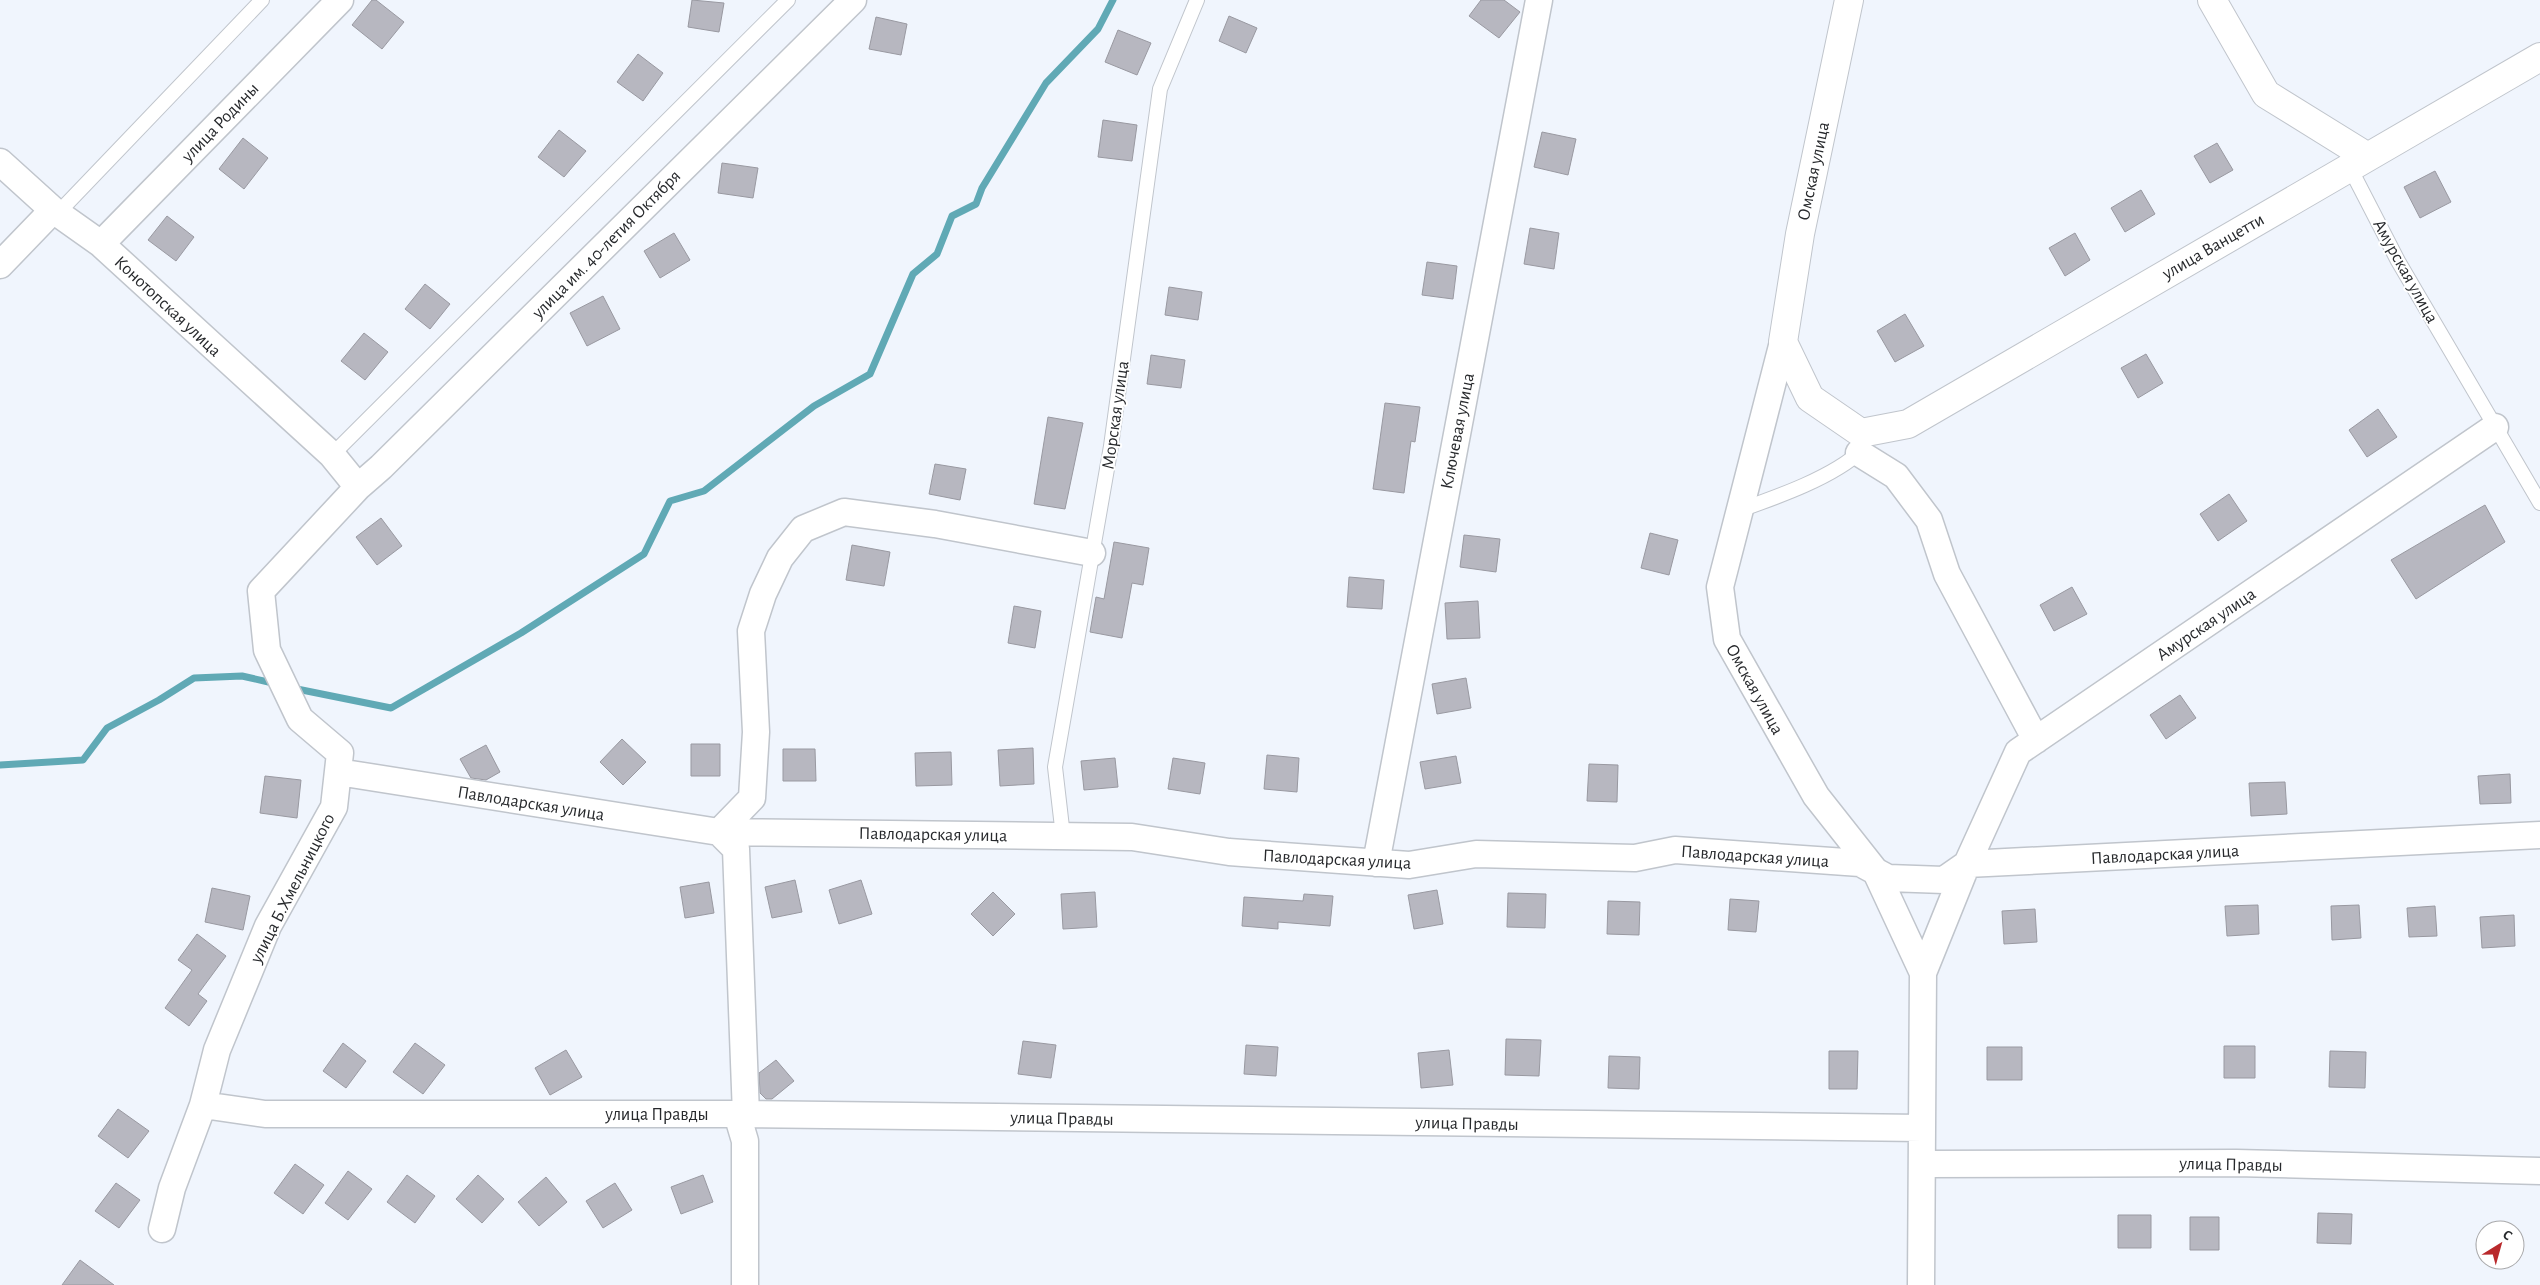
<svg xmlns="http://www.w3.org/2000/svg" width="2540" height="1285" viewBox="0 0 2540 1285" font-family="'Alegreya Sans',sans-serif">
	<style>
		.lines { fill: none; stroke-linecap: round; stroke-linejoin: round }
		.stream { stroke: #60a9b5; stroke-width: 7 }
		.building { fill: #b7b7c0; stroke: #9999a1 }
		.lane-casing { stroke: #c0c5cc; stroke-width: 16 }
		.street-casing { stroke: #c0c5cc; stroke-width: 29 }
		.secondary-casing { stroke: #c0c5cc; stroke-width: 30 }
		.lane { stroke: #fff; stroke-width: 14 }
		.street { stroke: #fff; stroke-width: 26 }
		.secondary { stroke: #fff; stroke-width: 28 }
		.labels { text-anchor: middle; stroke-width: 4; stroke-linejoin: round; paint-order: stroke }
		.street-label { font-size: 18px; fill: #27292c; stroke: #fff }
	</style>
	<rect width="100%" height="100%" fill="#f0f5fd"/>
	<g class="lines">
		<path class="stream" d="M292 688 391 708 521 633 644 554 670 501 704 491 814 406 870 374 913 274 937 254 952 216 976 204 982 188 1046 83 1098 29 1113 0
			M0 765 83 760 107 728 159 700 194 678 242 676 277 684"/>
	</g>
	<path class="building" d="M372 0H376L404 22 382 49 352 25Z
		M692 0 724 3 719 32 688 27Z
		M1481 0H1504L1520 12 1499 38 1469 16Z
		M1229 16 1257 28 1246 53 1219 41Z
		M876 17 907 24 901 55 869 49Z
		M1118 30 1151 43 1137 75 1105 62Z
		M638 54 663 73 643 101 617 82Z
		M1103 120 1137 125 1132 161 1098 157Z
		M559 130 586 151 564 177 538 157Z
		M1542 132 1576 139 1568 175 1534 167Z
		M243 138 268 158 244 189 219 169Z
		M2217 143 2233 170 2210 183 2194 156Z
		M722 163 758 168 753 198 718 193Z
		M2435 171 2451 202 2420 218 2404 187Z
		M2141 190 2155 214 2125 232 2111 208Z
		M167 216 194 237 176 261 148 240Z
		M1530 228 1559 233 1554 269 1524 264Z
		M674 233 690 260 660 278 644 251Z
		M2075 233 2090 260 2065 276 2049 248Z
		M1427 262 1457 266 1453 299 1422 295Z
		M425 284 450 304 430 329 405 309Z
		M1169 287 1202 292 1198 320 1165 315Z
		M603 296 620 329 587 346 570 313Z
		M1905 314 1924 346 1895 362 1877 331Z
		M364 333 388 352 365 380 341 361Z
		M2146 354 2163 383 2138 398 2121 368Z
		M1151 355 1185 360 1181 388 1147 384Z
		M1385 403 1420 407 1415 442 1411 441 1404 493 1373 489Z
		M2378 409 2397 437 2367 457 2349 430Z
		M1048 417 1083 423 1065 509 1034 504Z
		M935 464 966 469 960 500 929 494Z
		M2229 494 2247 521 2218 541 2200 514Z
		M2485 505 2505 542 2416 599 2391 560Z
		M381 518 402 546 377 565 356 537Z
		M1650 533 1678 540 1669 575 1641 568Z
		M1464 535 1500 539 1496 572 1460 567Z
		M1114 542 1149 548 1143 585 1132 583 1122 638 1090 632 1096 597 1104 599Z
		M852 545 890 552 884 586 846 580Z
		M1349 577 1384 580 1382 609 1347 607Z
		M2072 587 2087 614 2054 631 2040 605Z
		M1478 601 1480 638 1447 639 1445 603Z
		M1014 606 1041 611 1035 648 1008 643Z
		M1466 678 1471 708 1437 714 1432 684Z
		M2180 695 2196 718 2166 739 2150 715Z
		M622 739 646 762 623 785 600 762Z
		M691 744H720V776H691Z
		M486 745 500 772 486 780 471 778 460 759Z
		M1033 748 1034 784 1000 786 998 750Z
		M783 749H815L816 781H783Z
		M951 752 952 785 916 786 915 753Z
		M1267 755 1299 758 1297 792 1264 789Z
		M1456 756 1461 783 1425 789 1420 762Z
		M1115 758 1118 787 1084 790 1081 761Z
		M1173 758 1205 763 1200 794 1168 789Z
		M1589 764 1618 765 1617 802 1587 801Z
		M2510 774 2511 803 2480 804 2478 776Z
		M265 776 301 780 297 818 260 813Z
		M2285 782 2287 814 2251 816 2249 783Z
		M795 880 802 912 772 918 765 887Z
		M861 880 872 914 839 924 829 890Z
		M709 882 714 913 685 918 680 887Z
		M212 888 250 896 243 930 205 922Z
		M1437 890 1443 924 1414 929 1408 895Z
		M993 892 1015 914 993 936 971 914Z
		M1095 892 1097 927 1063 929 1061 894Z
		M1508 893 1546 894 1545 928 1507 927Z
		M1304 894 1333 896 1330 926 1278 922V929L1242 926 1244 897 1303 901Z
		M1730 899 1759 901 1756 932 1728 930Z
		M1608 901 1640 902 1639 935 1607 934Z
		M2258 905 2259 934 2227 936 2225 906Z
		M2359 905 2361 938 2332 940 2331 906Z
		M2435 906 2437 936 2409 937 2407 908Z
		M2035 909 2037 942 2004 944 2002 911Z
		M2514 915 2515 946 2482 948 2480 917Z
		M197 934 226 956 198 994 207 1001 189 1026 165 1008 192 970 178 960Z
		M1506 1039 1541 1040 1539 1076 1505 1075Z
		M1023 1041 1056 1045 1051 1078 1018 1074Z
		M343 1043 366 1061 346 1088 323 1071Z
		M415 1043 445 1065 423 1094 393 1072Z
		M1246 1045 1278 1047 1276 1076 1244 1074Z
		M2224 1046H2255V1078H2224Z
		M1987 1047H2022V1080H1987Z
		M566 1050 582 1077 550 1095 535 1068Z
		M1449 1050 1453 1085 1421 1088 1418 1053Z
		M1829 1051H1858L1857 1089H1829Z
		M2330 1051 2366 1052 2365 1088 2329 1087Z
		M1609 1056 1640 1057 1639 1089 1608 1088Z
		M776 1060 794 1081 772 1099H766L760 1093 759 1073Z
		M118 1109 149 1131 128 1158 98 1136Z
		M295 1164 324 1185 303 1214 274 1193Z
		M348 1171 372 1189 348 1220 325 1203Z
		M407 1175 435 1196 415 1223 387 1202Z
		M478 1175 504 1199 482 1223 456 1199Z
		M703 1175 713 1202 681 1214 671 1187Z
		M546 1177 567 1202 539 1226 518 1202Z
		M116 1183 140 1200 119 1228 95 1211Z
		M615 1183 632 1210 603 1228 586 1201Z
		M2318 1213 2352 1214 2351 1244 2317 1243Z
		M2118 1215H2151V1248H2118Z
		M2190 1217H2219V1250H2190Z
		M80 1260 114 1285H62Z"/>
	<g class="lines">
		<defs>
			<path id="lane" d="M2349 166 2398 261 2540 503
				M57 214 262 0
				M332 455 788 0
				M1740 510C1777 497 1834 477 1862 450
				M1063 836 1055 767 1111 446 1160 89 1197 0"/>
			<path id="street" d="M0 162 53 210 101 244 332 455 358 487 261 591 267 650 300 719 340 753 334 807 268 926 217 1050 203 1105 172 1188 162 1229
				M101 244 340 0
				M0 265 53 210
				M1783 342 1720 587 1727 639 1816 796 1876 872 1923 973
				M1859 453 1896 476 1929 520 1947 574 2036 740
				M358 487 381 467 853 0
				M338 772 719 832 1132 837 1229 852 1409 865 1476 854 1635 858 1675 850 1860 863 1888 878 1944 880 1967 864 2540 835
				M1376 863 1539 0
				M203 1105 265 1114H737L1922 1128
				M737 1114 745 1141V1285
				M746 1115 736 849 719 832 752 798 756 732 751 631 763 594 780 558 803 529 844 512 935 524 1092 553
				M1922 1164 2236 1163 2540 1171
				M1921 1285 1923 973 1967 864 2018 752 2495 427"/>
			<path id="secondary" d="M1849 0 1800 234 1783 342 1810 398 1861 433 1908 424 2540 57
				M2212 0 2266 94 2366 156"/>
		</defs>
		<use href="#lane" class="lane-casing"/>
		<use href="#street" class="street-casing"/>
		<use href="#secondary" class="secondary-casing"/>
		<use href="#lane" class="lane"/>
		<use href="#street" class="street"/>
		<use href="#secondary" class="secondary"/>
	</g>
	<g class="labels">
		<g class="street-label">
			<text transform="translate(220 122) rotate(-46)" y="6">улица Родины</text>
			<text transform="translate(1813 171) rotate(-78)" y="6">Омская улица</text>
			<text transform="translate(606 244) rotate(-45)" y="6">улица им. 40-летия Октября</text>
			<text transform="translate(2213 246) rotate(-30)" y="6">улица Ванцетти</text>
			<text transform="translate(2406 271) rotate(61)" y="6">Амурская улица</text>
			<text transform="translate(168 306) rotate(43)" y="6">Конотопская улица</text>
			<text transform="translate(1115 415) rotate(-82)" y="6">Морская улица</text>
			<text transform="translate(1457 431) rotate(-79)" y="6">Ключевая улица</text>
			<text transform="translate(2206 624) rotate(-34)" y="6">Амурская улица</text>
			<text transform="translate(1755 689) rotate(61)" y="6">Омская улица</text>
			<text transform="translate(531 803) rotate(9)" y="6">Павлодарская улица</text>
			<text transform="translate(933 834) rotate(1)" y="6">Павлодарская улица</text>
			<text transform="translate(2165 854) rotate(-3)" y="6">Павлодарская улица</text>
			<text transform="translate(1755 856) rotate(4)" y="6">Павлодарская улица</text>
			<text transform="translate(1337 859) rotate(3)" y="6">Павлодарская улица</text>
			<text transform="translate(292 888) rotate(-63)" y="6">улица Б.Хмельницкого</text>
			<text x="657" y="1120">улица Правды</text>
			<text transform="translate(1062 1118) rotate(1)" y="6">улица Правды</text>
			<text transform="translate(1467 1123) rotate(1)" y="6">улица Правды</text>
			<text transform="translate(2231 1164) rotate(1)" y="6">улица Правды</text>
		</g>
	</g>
	<g transform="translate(2500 1245) rotate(37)"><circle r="24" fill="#ffffff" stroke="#a9a9ab"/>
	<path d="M0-4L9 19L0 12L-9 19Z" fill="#b9292c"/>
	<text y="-8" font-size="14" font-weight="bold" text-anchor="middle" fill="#27292c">С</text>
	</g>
</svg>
